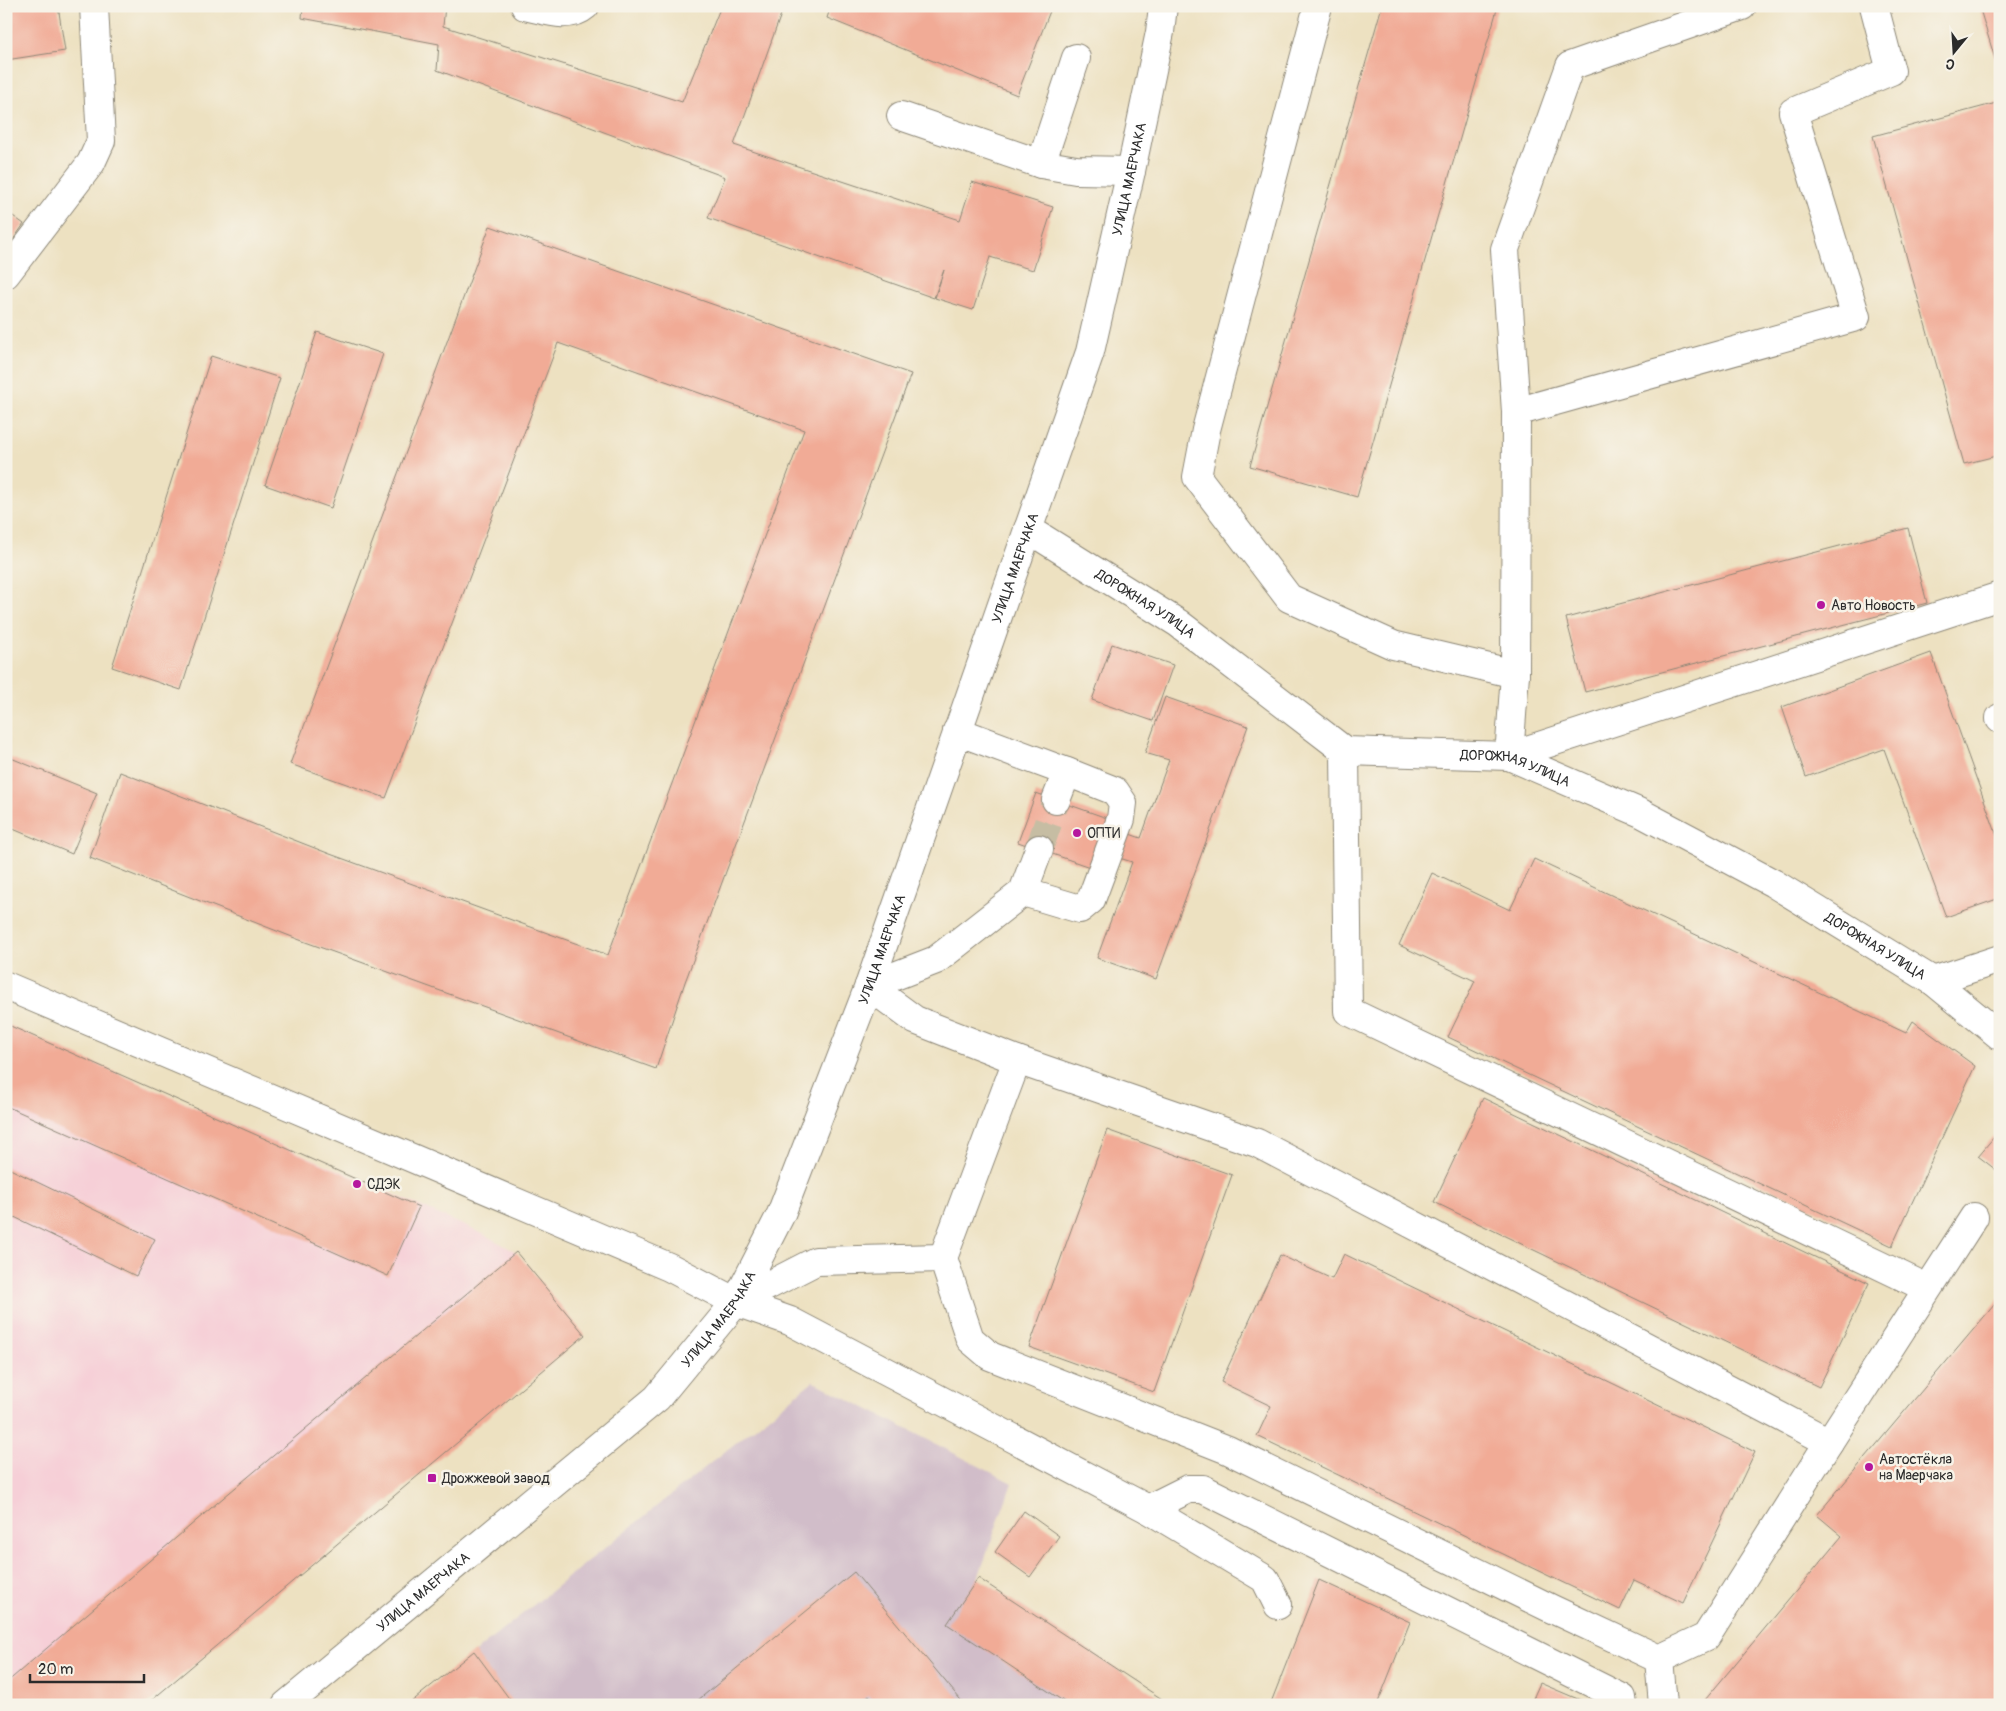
<svg xmlns="http://www.w3.org/2000/svg" width="2006" height="1711" viewBox="0 0 2006 1711" font-family="Pangolin,sans-serif">
	<style>
		.built { fill: #f6cfd7 }
		.industrial { fill: #d1bdc9 }
		.building { fill: #f1ab96 }
		.lines { fill: none; stroke-linecap: round; stroke-linejoin: round }
		.minor-tunnel { stroke: #c6bda3; stroke-width: 28; stroke-dasharray: 28 14; stroke-linecap: butt }
		.minor-casing { stroke: #8c8676; stroke-width: 30 }
		.major-casing { stroke: #8c8676; stroke-width: 30 }
		.minor { stroke: #fff; stroke-width: 28 }
		.major { stroke: #fff; stroke-width: 28 }
		.poi-dot { fill: #b5179e; stroke: #f7f3e8; stroke-width: 2 }
		.labels { text-anchor: middle; stroke-width: 5; stroke-linejoin: round; paint-order: stroke }
		.street-label { font-size: 14px; fill: #2b2b2b; stroke: #f7f3e8 }
		.poi-label { font-size: 14px; fill: #2b2b2b; stroke: #f7f3e8; text-anchor: start }
	</style>
	<rect width="100%" height="100%" fill="#f7f3e8"/>
	<filter id="ink" filterUnits="userSpaceOnUse"><feTurbulence type="fractalNoise" baseFrequency=".02" numOctaves="2"/><feDisplacementMap in="SourceGraphic" scale="10" xChannelSelector="R" yChannelSelector="G"/><feConvolveMatrix kernelMatrix="1 2 1 2 8 2 1 2 1" color-interpolation-filters="sRGB"/></filter>
	<filter id="wash" filterUnits="userSpaceOnUse"><feTurbulence type="fractalNoise" baseFrequency=".0096" numOctaves="4" result="noise"/><feDisplacementMap in="SourceGraphic" scale="20" xChannelSelector="R" yChannelSelector="G"/><feGaussianBlur stdDeviation="1.12" result="paint"/><feColorMatrix in="noise" values="0 0 0 0 0 0 0 0 0 0 0 0 0 0 0 0 0 1.4 0 .05"/><feComposite in="paint" operator="in"/></filter>
	<g filter="url(#wash)">
		<rect width="100%" height="100%" fill="#ede1c1"/>
		<path class="built" d="M6 1024 481 1233 516 1252 585 1335 6 1705Z"/>
		<path class="industrial" d="M813 1381 1012 1483 978 1578 1171 1705H409Z"/>
		<g id="blocks">
			<path class="building" d="M6 6H58L65 51 6 60Z
				M303 6H445L443 26 682 102 721 6H784L734 145 960 220 972 182 1053 207 1033 270 990 257 973 310 935 298 944 270 934 298 708 218 725 177 437 70 439 44 302 18Z
				M831 6H1052L1017 95 827 18Z
				M1382 6H1498L1357 497 1250 466Z
				M1979 6H2000V72H1999Z
				M2000 102V455L1964 464 1873 136Z
				M6 211 24 224 6 250Z
				M490 226 911 374 685 982 656 1069 300 940 90 858 120 772 330 854 608 955 804 430 558 343 386 798 290 764Z
				M317 332 383 354 331 508 265 485Z
				M211 356 280 378 181 690 112 667Z
				M1908 528 1927 603 1585 692 1566 618Z
				M1112 644 1173 665 1153 721 1092 700Z
				M1931 653 2000 844V898L1946 917 1884 749 1806 777 1782 707Z
				M1165 697 1248 726 1156 979 1097 958 1132 862 1113 856 1107 873 1018 842 1036 793 1121 823 1118 830 1141 838 1169 760 1145 753Z
				M6 756 97 793 72 854 6 826Z
				M1534 859 1906 1033 1913 1021 1975 1066 1892 1246 1448 1037 1475 981 1399 945 1432 873 1510 910Z
				M6 1024 419 1207 388 1276 6 1106Z
				M1483 1098 1869 1283 1819 1387 1434 1202Z
				M1107 1130 1232 1175 1154 1392 1029 1347Z
				M2000 1130V1173L1978 1156Z
				M6 1167 155 1239 136 1276 6 1213Z
				M516 1252 585 1335 146 1705H6V1683L217 1503Z
				M1344 1254 1755 1452 1683 1603 1634 1580 1620 1610 1257 1436 1271 1406 1221 1382 1280 1255 1332 1279Z
				M2000 1298V1705H1712L1705 1700 1842 1536 1817 1515Z
				M1024 1511 1059 1536 1030 1577 995 1552Z
				M854 1572 965 1705H877L869 1695 857 1705H692Z
				M978 1578 1171 1705H1069L947 1624Z
				M1319 1580 1410 1622 1377 1705H1270Z
				M474 1651 511 1701 506 1705H412L410 1703Z
				M1540 1683 1592 1705H1530Z"/>
		</g>
	</g>
	<g filter="url(#ink)">
		<use href="#blocks" fill-opacity="0" stroke="#8c8676" stroke-width="1"/>
		<g class="lines">
			<path class="minor-tunnel" d="M1039 849 1056 800"/>
			<defs>
				<g id="minor">
					<path d="M525 6C545 10 569 20 585 6"/>
					<path d="M1318 6 1206 430 1197 477 1289 598 1393 645 1515 674"/>
					<path d="M1742 6 1570 66 1505 249 1516 412 1515 674 1509 756 2000 596"/>
					<path d="M1076 58 1041 164 1076 170 1131 171"/>
					<path d="M901 116 1041 164"/>
					<path d="M6 274 91 163 101 141 94 6"/>
					<path d="M1516 412 1856 317 1793 112 1891 71 1874 6"/>
					<path id="s1" d="M1028 529 1178 623 1345 751 1509 756 1641 813 1773 883 1933 981 2000 1036"/>
					<path d="M2000 718V719"/>
					<path d="M957 731 1067 772 1056 800"/>
					<path d="M1345 751 1348 1011 1927 1288"/>
					<path d="M1023 892 1080 909 1091 900 1121 819 1123 803 1115 791 1067 772"/>
					<path d="M1933 981 2000 959"/>
					<path d="M6 986 669 1267 736 1302 790 1321 1148 1509 1265 1579 1278 1605"/>
					<path d="M869 986 915 1020 1017 1060 1257 1143 1829 1442"/>
					<path d="M869 986 936 960 1023 892 1039 849"/>
					<path d="M943 1258 970 1339 990 1356 1228 1450 1552 1609 1659 1659 1706 1637 1829 1442 1974 1217"/>
					<path d="M736 1302 816 1261 943 1258 1017 1060"/>
					<path d="M1148 1509 1188 1489H1203L1622 1698 1623 1705"/>
					<path d="M1659 1659 1663 1705"/>
				</g>
				<g id="major">
					<path id="s2" d="M286 1705 657 1398 736 1302 781 1214 869 986 1090 352 1131 171 1160 32 1163 6"/>
				</g>
			</defs>
			<use href="#minor" class="minor-casing"/>
			<use href="#major" class="major-casing"/>
			<use href="#minor" class="minor"/>
			<use href="#major" class="major"/>
		</g>
	</g>
	<g class="poi-dot">
		<circle cx="1821" cy="605" r="5"/>
		<circle cx="1077" cy="833" r="5"/>
		<circle cx="357" cy="1184" r="5"/>
		<circle cx="1869" cy="1467" r="5"/>
		<rect x="427" y="1473" width="10" height="10" rx="2.5"/>
	</g>
	<g class="labels">
		<g class="street-label">
			<text dy="5" stroke="none"><textPath href="#s2" startOffset="1798">УЛИЦА МАЕРЧАКА</textPath></text>
			<text dy="5" stroke="none"><textPath href="#s2" startOffset="1392">УЛИЦА МАЕРЧАКА</textPath></text>
			<text dy="5" stroke="none"><textPath href="#s1" startOffset="139">ДОРОЖНАЯ УЛИЦА</textPath></text>
			<text dy="5" stroke="none"><textPath href="#s1" startOffset="560">ДОРОЖНАЯ УЛИЦА</textPath></text>
			<text dy="5" stroke="none"><textPath href="#s1" startOffset="965">ДОРОЖНАЯ УЛИЦА</textPath></text>
			<text dy="5" stroke="none"><textPath href="#s2" startOffset="988">УЛИЦА МАЕРЧАКА</textPath></text>
			<text dy="5" stroke="none"><textPath href="#s2" startOffset="582">УЛИЦА МАЕРЧАКА</textPath></text>
			<text dy="5" stroke="none"><textPath href="#s2" startOffset="178">УЛИЦА МАЕРЧАКА</textPath></text>
		</g>
		<g class="poi-label">
			<text x="1831" y="610">Авто Новость</text>
			<text x="1087" y="838">ОПТИ</text>
			<text x="367" y="1189">СДЭК</text>
			<text x="1879" y="1464">Автостёкла<tspan x="1879" dy="16">на Маерчака</tspan></text>
			<text x="442" y="1483">Дрожжевой завод</text>
		</g>
	</g>
	<rect width="2006" height="1711" fill="none" stroke="#f7f3e8" stroke-width="25"/>
	<g transform="translate(1954 52) rotate(198)" stroke="#f7f3e8" stroke-width="4" paint-order="stroke">
	<path d="M0-4L9 19L0 12L-9 19Z" fill="#2b2b2b"/>
	<text y="-8" font-size="14" font-weight="bold" text-anchor="middle" fill="#2b2b2b">С</text>
	</g>
	<path d="M30 1674v8h114v-8" fill="none" stroke="#2b2b2b" stroke-width="2.5"/>
	<text x="38" y="1674" font-size="15" fill="#2b2b2b" stroke="#f7f3e8" stroke-width="4" paint-order="stroke">20 m</text>
</svg>
